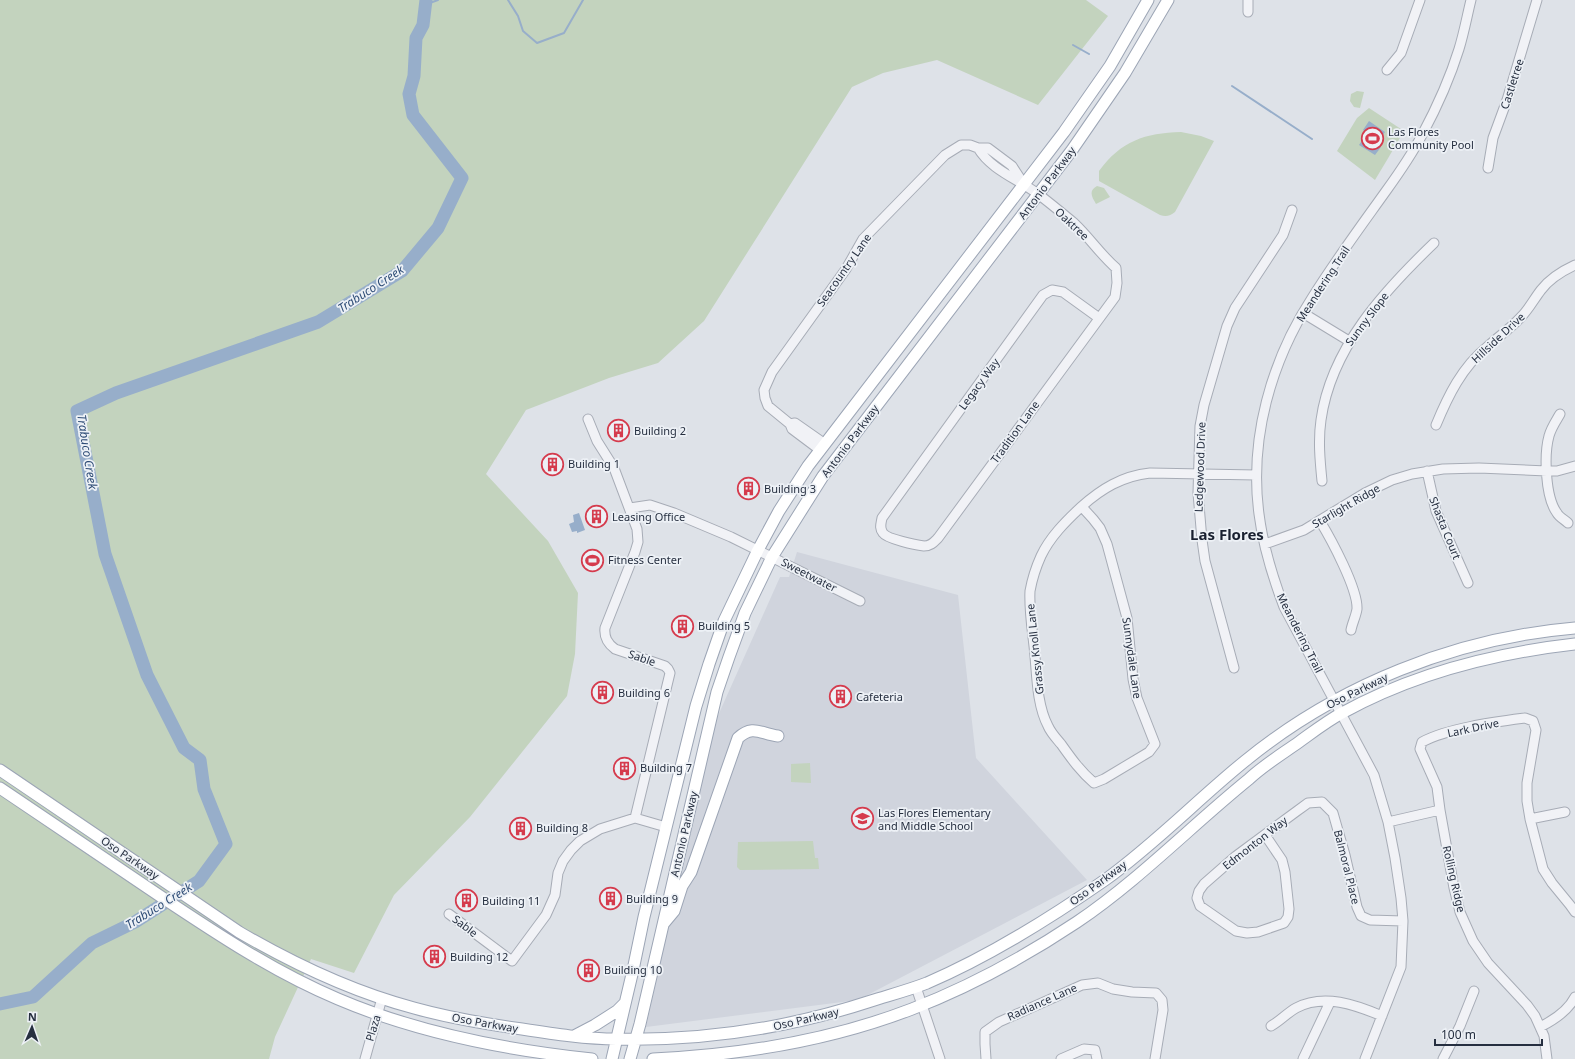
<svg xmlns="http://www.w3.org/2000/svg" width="1575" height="1059" viewBox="0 0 1575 1059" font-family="'Noto Sans',sans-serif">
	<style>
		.built { fill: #d0d4dd }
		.green { fill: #c3d3be }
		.water { fill: #97aeca }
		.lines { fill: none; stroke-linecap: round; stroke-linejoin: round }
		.stream { stroke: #97aeca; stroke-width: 2 }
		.river { stroke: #97aeca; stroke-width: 13 }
		.minor-casing { stroke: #a7acb6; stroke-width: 11 }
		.major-casing { stroke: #9ca5b5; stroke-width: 13 }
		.minor { stroke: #f1f2f6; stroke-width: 9 }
		.major { stroke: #fff; stroke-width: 11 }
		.labels { text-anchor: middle; stroke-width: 3.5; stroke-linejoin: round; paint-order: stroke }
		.street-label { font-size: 11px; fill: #262f40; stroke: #edf1f6 }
		.poi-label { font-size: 11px; fill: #262f40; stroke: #edf1f6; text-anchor: start }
		.water-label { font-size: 12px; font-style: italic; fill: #2e4c76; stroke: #edf1f6 }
		.district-label { font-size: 15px; font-weight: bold; fill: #192030; stroke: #edf1f6 }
	</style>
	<rect width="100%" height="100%" fill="#dee2e8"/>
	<path class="built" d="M797 552 958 595 976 758 1087 880 858 1000 646 1027 712 729 780 577H789Z"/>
	<path class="green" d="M0 0H1086L1108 16 1038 105 937 60 883 73 852 87 704 321 658 363 609 378 526 410 486 474 548 541 578 593 575 654 567 696 470 817 394 895 354 973 311 959 275 1037 269 1059H0Z
		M1357 91 1364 92 1360 108 1354 107 1350 101 1351 94Z
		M1369 108 1404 131 1387 160 1375 180 1337 151 1357 118Z
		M1181 132 1201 136 1214 141 1175 212C1170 216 1166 217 1160 215L1099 181V171C1121 141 1145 133 1181 132Z
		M1097 186 1104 188 1110 197 1096 204C1092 197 1088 191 1097 186Z
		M810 763 811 783 791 782V764Z
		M813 841 815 858H818L819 869 740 870 737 867 738 842Z"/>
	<path class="water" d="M1369 121 1385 132 1377 144 1381 147 1375 155 1359 145 1367 133 1363 130Z
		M579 513 585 530 577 533V531L572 532 569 524 574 522 573 515Z"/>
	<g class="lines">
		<path class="stream" d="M508 0 518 16 523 31 537 43 564 33 583 0
			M427 4 438 0
			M1073 45 1089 54
			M1232 86 1312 139"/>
		<path class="river" d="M0 1004 33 997 92 943 135 922 199 881 226 844 204 789 200 760 184 748 147 675 105 554 77 411 116 393 318 322 402 271 438 228 462 178 413 115 409 94 414 76 416 38 423 25 426 0"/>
		<defs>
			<path id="minor" d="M1248 0V12
				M1387 70 1401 53 1420 0
				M978 148C991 170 1018 179 1038 194 1050 203 1062 213 1074 223 1089 237 1100 254 1116 268L1117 283 1115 297 938 538C934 542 931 546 924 546 916 545 887 539 883 533 879 528 881 524 882 518L1043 295 1052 290 1063 292 1099 318
				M1488 168 1493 138 1507 100 1537 0
				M1303 313 1349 341
				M1560 414C1556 421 1551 428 1549 436 1544 454 1545 497 1557 513 1559 517 1565 520 1568 523
				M790 424 795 423 825 444
				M1436 425C1448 396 1462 367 1487 347 1498 337 1511 328 1521 317 1529 309 1534 299 1541 290 1550 278 1562 271 1575 265
				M820 450 792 429 790 424 768 406 765 398 764 390 772 372 846 269 863 239 945 155 961 145H970L978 148H988L1012 166 1023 183
				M1427 471 1436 511 1468 583
				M1322 481C1320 461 1318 440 1321 420 1331 348 1384 291 1434 243
				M1082 507 1093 519 1100 528 1107 544 1127 618 1133 679 1137 698 1155 744 1149 752 1104 779 1094 783C1080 771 1071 758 1061 744 1056 738 1051 733 1048 726 1036 703 1037 672 1034 646 1032 628 1029 609 1030 591 1032 580 1036 567 1041 556 1050 537 1065 522 1081 507 1101 489 1122 476 1150 473L1256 475
				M630 508 650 505 674 513 731 537 860 601
				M1320 521C1331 539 1358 589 1357 609 1356 616 1352 624 1351 630
				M1265 544 1304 530 1365 493 1392 480 1412 474 1443 469 1479 468 1547 471H1557L1575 466
				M1234 668 1205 561 1202 540 1198 493 1200 426 1204 405 1227 326 1235 308 1283 235 1292 210
				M635 818 666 827
				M1530 819 1565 812
				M1388 822 1440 810
				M1265 835 1282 860 1285 872 1289 909 1288 917 1284 923 1258 932 1247 933 1236 931 1200 906 1197 898 1199 891 1204 884 1236 856 1297 811 1308 803 1322 802 1333 813 1345 855 1357 907 1361 916 1370 920 1403 921
				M449 914 512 961 546 915 555 895 558 873 563 861 571 850 580 841 600 829 635 818 670 673 668 669 665 666 615 649C607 643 604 637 605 628L635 552 638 542 637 529 614 468 597 441 588 419
				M916 987 940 1059
				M1271 1026C1280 1021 1287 1013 1296 1008 1324 993 1356 1005 1382 1016
				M1540 1027C1554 1020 1568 1011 1575 997
				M365 1059 382 998
				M986 1059 985 1044V1032L999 1022 1082 985 1098 983 1113 989 1132 992 1156 993 1162 1000 1163 1010 1155 1059
				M1061 1059 1084 1049 1095 1050 1097 1059
				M1303 1059 1330 1002
				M1365 1059 1401 967 1403 921 1401 898 1395 858 1388 822 1374 775 1284 607C1273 578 1263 546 1259 514 1249 439 1271 361 1312 298 1335 261 1361 226 1386 191 1399 173 1412 154 1422 135 1437 107 1450 78 1459 49 1464 33 1467 16 1471 0
				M1443 1059 1460 1026 1474 991
				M1547 1059 1544 1036 1535 1016 1527 1005 1488 963 1473 941 1460 912 1454 888 1440 810 1437 787 1420 749 1422 742C1448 728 1495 722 1525 718L1533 721 1536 730 1527 783V801L1530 819 1543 869 1552 883 1570 905 1575 912"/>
			<path id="major" d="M0 770 239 932C294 964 353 992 414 1008 450 1018 486 1024 522 1029 554 1034 586 1039 617 1039 704 1041 789 1028 871 1001 890 995 909 990 927 983 990 956 1049 919 1105 880 1155 844 1198 799 1245 761 1338 685 1456 638 1575 628
				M0 788C53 824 107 860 160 896 217 934 274 972 338 999 418 1033 506 1050 592 1059
				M664 923 674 911 682 886 691 872 738 738C753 724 761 734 778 736
				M574 1036 595 1025 617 1011 625 1003
				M612 1059 633 970 644 917 696 706 709 664 724 621 758 550 779 511 808 466 1064 132 1110 66 1148 0
				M630 1059 640 1024 717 692 729 657 745 613 772 557 823 476 1072 150 1125 73 1168 0
				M653 1059C741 1055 829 1041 912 1009 969 987 1026 956 1077 922 1139 880 1191 826 1249 779 1264 765 1282 754 1299 742 1313 732 1327 721 1342 713 1413 674 1495 653 1575 644"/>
		</defs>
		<use href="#minor" class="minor-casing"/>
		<use href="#major" class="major-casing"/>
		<use href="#minor" class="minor"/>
		<use href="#major" class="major"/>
	</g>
	<defs>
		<symbol id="stadium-ring" viewBox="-11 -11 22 22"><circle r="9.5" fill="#edf1f6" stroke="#d53b4d" stroke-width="1.5"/><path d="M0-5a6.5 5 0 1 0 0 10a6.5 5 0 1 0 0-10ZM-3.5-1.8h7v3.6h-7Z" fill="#d53b4d"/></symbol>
		<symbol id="building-ring" viewBox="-11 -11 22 22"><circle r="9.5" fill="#edf1f6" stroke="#d53b4d" stroke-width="1.5"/><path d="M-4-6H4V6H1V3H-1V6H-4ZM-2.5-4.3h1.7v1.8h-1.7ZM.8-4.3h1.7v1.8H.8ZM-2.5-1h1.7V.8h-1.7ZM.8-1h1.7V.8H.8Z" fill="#d53b4d"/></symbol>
		<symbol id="school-ring" viewBox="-11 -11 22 22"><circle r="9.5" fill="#edf1f6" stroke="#d53b4d" stroke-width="1.5"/><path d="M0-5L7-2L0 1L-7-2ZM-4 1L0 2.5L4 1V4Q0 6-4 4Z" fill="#d53b4d"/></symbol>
	</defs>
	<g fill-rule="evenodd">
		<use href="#stadium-ring" x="1360" y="126" width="25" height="25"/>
		<use href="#building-ring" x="606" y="418" width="25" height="25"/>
		<use href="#building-ring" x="540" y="452" width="25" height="25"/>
		<use href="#building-ring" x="736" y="476" width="25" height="25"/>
		<use href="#building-ring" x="584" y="504" width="25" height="25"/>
		<use href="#stadium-ring" x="580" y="548" width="25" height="25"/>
		<use href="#building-ring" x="670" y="614" width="25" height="25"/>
		<use href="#building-ring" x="590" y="680" width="25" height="25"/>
		<use href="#building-ring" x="828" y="684" width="25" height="25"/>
		<use href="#building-ring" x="612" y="756" width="25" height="25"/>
		<use href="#school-ring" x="850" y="806" width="25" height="25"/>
		<use href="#building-ring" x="508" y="816" width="25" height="25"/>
		<use href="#building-ring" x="598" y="886" width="25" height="25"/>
		<use href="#building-ring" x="454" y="888" width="25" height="25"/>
		<use href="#building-ring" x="422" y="944" width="25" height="25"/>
		<use href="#building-ring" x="576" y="958" width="25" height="25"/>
	</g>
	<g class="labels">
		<g class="street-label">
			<text transform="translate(1512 84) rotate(-72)" y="4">Castletree</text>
			<text transform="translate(1047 183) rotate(-53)" y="4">Antonio Parkway</text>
			<text transform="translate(1072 224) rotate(43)" y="4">Oaktree</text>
			<text transform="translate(844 270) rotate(-55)" y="4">Seacountry Lane</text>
			<text transform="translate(1323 284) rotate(-57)" y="4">Meandering Trail</text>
			<text transform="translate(1367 319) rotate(-53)" y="4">Sunny Slope</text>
			<text transform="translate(1498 338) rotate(-43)" y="4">Hillside Drive</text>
			<text transform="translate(979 384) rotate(-54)" y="4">Legacy Way</text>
			<text transform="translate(1015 432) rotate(-54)" y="4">Tradition Lane</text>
			<text transform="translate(850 441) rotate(-53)" y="4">Antonio Parkway</text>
			<text transform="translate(1200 467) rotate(-88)" y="4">Ledgewood Drive</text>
			<text transform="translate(1346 506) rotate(-30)" y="4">Starlight Ridge</text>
			<text transform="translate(1445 528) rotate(68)" y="4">Shasta Court</text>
			<text transform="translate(809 575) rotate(27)" y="4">Sweetwater</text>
			<text transform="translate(1300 633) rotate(63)" y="4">Meandering Trail</text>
			<text transform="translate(1035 649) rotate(-96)" y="4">Grassy Knoll Lane</text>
			<text transform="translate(642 658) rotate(19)" y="4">Sable</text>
			<text transform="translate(1132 658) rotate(82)" y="4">Sunnydale Lane</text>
			<text transform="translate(1357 691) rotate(-26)" y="4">Oso Parkway</text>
			<text transform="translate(1473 728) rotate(-12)" y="4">Lark Drive</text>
			<text transform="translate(684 834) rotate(-77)" y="4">Antonio Parkway</text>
			<text transform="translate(1255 843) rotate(-38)" y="4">Edmonton Way</text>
			<text transform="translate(130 858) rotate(34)" y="4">Oso Parkway</text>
			<text transform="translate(1347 867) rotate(76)" y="4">Balmoral Place</text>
			<text transform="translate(1454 879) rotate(77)" y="4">Rolling Ridge</text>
			<text transform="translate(1098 883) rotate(-36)" y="4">Oso Parkway</text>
			<text transform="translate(465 926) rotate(37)" y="4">Sable</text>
			<text transform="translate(1042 1002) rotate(-24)" y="4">Radiance Lane</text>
			<text transform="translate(806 1019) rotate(-13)" y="4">Oso Parkway</text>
			<text transform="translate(485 1023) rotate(10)" y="4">Oso Parkway</text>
			<text transform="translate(373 1028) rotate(-73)" y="4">Plaza</text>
		</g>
		<g class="poi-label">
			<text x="1388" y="136">Las Flores<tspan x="1388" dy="13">Community Pool</tspan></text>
			<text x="634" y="435">Building 2</text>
			<text x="568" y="468">Building 1</text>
			<text x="764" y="493">Building 3</text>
			<text x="612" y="521">Leasing Office</text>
			<text x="608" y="564">Fitness Center</text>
			<text x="698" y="630">Building 5</text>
			<text x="618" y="697">Building 6</text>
			<text x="856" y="701">Cafeteria</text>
			<text x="640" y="772">Building 7</text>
			<text x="878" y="817">Las Flores Elementary<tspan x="878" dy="13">and Middle School</tspan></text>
			<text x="536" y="832">Building 8</text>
			<text x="626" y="903">Building 9</text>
			<text x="482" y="905">Building 11</text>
			<text x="450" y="961">Building 12</text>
			<text x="604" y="974">Building 10</text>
		</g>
		<g class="water-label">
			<text transform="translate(371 289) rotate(-33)" y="4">Trabuco Creek</text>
			<text transform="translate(87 452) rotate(81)" y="4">Trabuco Creek</text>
			<text transform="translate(159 906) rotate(-32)" y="4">Trabuco Creek</text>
		</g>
		<g class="district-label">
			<text x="1227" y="540">Las Flores</text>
		</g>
	</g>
	<g transform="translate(32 1027) rotate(2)" stroke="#edf1f6" stroke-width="3" paint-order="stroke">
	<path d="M0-3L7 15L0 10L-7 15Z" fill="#262f40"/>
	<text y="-6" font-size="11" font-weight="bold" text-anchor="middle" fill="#262f40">N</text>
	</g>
	<path d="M1435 1039v6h107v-6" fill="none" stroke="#262f40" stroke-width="2"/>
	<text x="1441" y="1039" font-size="12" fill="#262f40" stroke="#edf1f6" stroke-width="3" paint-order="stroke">100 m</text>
</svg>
